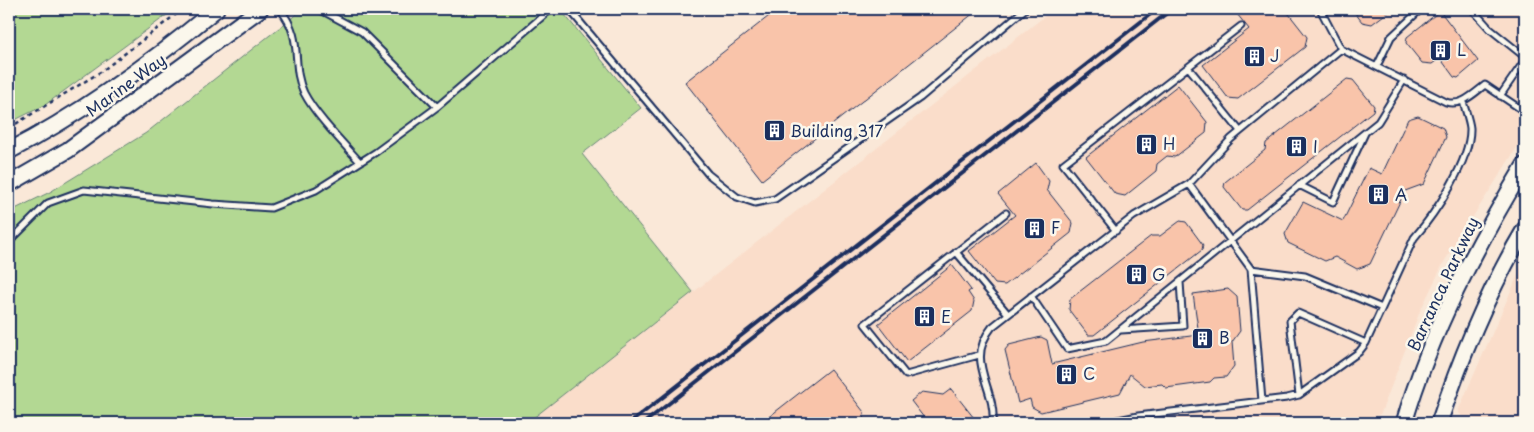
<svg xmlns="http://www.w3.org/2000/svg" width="1534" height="432" viewBox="0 0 1534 432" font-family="'Playpen Sans',sans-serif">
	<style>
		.built { fill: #faddca }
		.green { fill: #b3d893; stroke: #678478 }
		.building { fill: #f9c4aa; stroke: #1b2f5e }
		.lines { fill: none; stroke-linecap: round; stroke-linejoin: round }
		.lane-casing { stroke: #1b2f5e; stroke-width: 9 }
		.secondary-casing { stroke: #1b2f5e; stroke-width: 19 }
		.path { stroke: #1b2f5e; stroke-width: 2.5; stroke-dasharray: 4 4; stroke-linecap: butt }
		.lane { stroke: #fbf7ec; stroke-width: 5 }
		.secondary { stroke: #fbf7ec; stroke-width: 15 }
		.rail { stroke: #1b2f5e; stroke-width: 4 }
		.labels { text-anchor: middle; stroke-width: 5; stroke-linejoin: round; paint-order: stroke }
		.poi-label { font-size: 16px; fill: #1b2f5e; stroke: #fbf7ec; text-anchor: start }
		.street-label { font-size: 16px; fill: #1b2f5e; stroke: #fbf7ec }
	</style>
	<rect width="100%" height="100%" fill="#fae8d8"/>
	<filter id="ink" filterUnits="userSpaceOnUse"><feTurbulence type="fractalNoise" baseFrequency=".02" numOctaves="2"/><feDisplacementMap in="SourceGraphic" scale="10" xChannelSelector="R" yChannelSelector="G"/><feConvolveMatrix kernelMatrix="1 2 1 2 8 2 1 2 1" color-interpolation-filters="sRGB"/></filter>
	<g filter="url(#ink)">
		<path class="built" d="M1054 9H1525V135L1444 262 1420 311 1381 413 1367 423H527Z
			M1525 259V423H1466L1458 411Z"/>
		<path class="green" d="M9 9H175L45 105 9 123Z
			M303 9H560L641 108 582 154 693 292 527 423H9V212L50 192 146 133Z"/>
		<path class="building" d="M778 9H979L762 180 685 82Z
			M1233 9H1285L1307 37 1305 47 1238 99 1228 98 1203 65 1249 29Z
			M1352 9H1392L1372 24 1362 22Z
			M1440 11 1478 61 1458 78 1454 77 1440 58 1432 64 1422 63 1406 43 1407 37Z
			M1347 79 1353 80 1374 106 1373 111 1247 210H1242L1224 187 1225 182 1265 150 1266 143Z
			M1178 85 1207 122 1206 133 1175 157 1167 156 1157 164 1156 171 1125 196 1115 194 1086 157Z
			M1418 116 1443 128 1446 137 1424 184 1405 191 1370 264 1357 269 1335 257 1325 261 1288 243 1285 234 1303 202 1343 221 1369 168 1382 174 1408 119Z
			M1036 163 1049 181 1047 190 1073 223 1071 233 1005 285 995 284 969 251 1015 215 998 194Z
			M1180 221 1186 222 1203 245 1202 250 1094 335H1088L1069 310 1070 299 1151 236H1160Z
			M952 265 971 290 968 292 974 301 972 311 907 362 878 324Z
			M1228 289 1237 297 1240 331 1232 342 1234 366 1226 377 1214 378 1210 382 1166 388 1162 384 1145 386 1130 374 1120 393 1041 412 1032 407 1030 399 1018 403 1005 350 1009 345 1041 337 1047 340 1052 364 1143 342 1199 335 1193 294Z
			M830 369 864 412 863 423H761Z
			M951 389 978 423H928L911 401 922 392 943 395Z"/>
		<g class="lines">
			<defs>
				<path id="lane" d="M280 9C305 40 290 64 304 93 316 116 343 143 360 162
					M319 9 362 32 437 107
					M569 9 708 174 737 197 755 203 775 199 920 98 1025 9
					M1320 9 1341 49 1446 102C1461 107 1473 94 1485 85L1525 112
					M1472 9 1490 29 1525 57
					M1377 66 1391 37 1421 9
					M1188 67 1240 131
					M1500 96 1525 60
					M1189 184 1251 269 1262 401
					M1299 185 1333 202 1365 133
					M1116 231 1063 164 1241 26
					M9 242 48 203 84 190 213 204 271 208 316 190 376 152 437 107 551 9
					M956 252 1008 314
					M1251 269 1305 276 1382 308
					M1031 296 1067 349 1106 341 1378 122 1404 80
					M1121 330 1183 326 1180 282
					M979 355 906 375 865 324 1006 213
					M1299 395 1290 321 1298 313 1366 343
					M993 423C996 386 964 362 992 327L1134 216 1189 184 1231 139 1341 49
					M1103 423 1138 416 1287 398 1299 395 1359 352 1366 343 1414 238C1435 214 1471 160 1470 128 1469 119 1465 110 1463 101"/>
				<path id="secondary" d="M9 151C83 113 152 62 216 9
					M9 184 68 150 260 9
					M1404 423C1431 331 1476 246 1525 165
					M1439 423C1461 357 1489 289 1525 229"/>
			</defs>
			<use href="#lane" class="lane-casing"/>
			<use href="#secondary" class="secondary-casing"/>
			<path class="path" d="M9 128 102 71 183 9"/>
			<use href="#lane" class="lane"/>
			<use href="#secondary" class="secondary"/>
			<path class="rail" d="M630 423 1157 9
				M644 423 1172 9"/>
		</g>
	</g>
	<defs>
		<symbol id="building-square" viewBox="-11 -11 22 22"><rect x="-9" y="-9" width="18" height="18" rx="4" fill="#1b2f5e" stroke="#fbf7ec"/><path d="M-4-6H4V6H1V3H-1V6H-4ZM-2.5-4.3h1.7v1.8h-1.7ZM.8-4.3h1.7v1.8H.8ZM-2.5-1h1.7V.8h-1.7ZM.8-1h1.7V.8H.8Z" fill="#fff"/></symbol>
	</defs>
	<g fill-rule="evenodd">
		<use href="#building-square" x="1428" y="38" width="25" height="25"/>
		<use href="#building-square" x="1242" y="44" width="25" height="25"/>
		<use href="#building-square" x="762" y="118" width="25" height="25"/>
		<use href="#building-square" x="1134" y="132" width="25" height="25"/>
		<use href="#building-square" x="1284" y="134" width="25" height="25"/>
		<use href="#building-square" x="1366" y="182" width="25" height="25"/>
		<use href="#building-square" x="1022" y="216" width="25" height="25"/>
		<use href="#building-square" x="1124" y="262" width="25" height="25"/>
		<use href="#building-square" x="912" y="304" width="25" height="25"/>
		<use href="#building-square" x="1190" y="326" width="25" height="25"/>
		<use href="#building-square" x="1054" y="362" width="25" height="25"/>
	</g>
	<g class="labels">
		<g class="poi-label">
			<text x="1457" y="56">L</text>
			<text x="1270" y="62">J</text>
			<text x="790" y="137">Building 317</text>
			<text x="1163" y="150">H</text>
			<text x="1313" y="153">I</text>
			<text x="1395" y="201">A</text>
			<text x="1051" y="234">F</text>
			<text x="1152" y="281">G</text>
			<text x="941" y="323">E</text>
			<text x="1219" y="344">B</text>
			<text x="1083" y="380">C</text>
		</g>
		<g class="street-label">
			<text transform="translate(126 85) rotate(-36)" y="6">Marine Way</text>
			<text transform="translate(1443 284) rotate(-65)" y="6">Barranca Parkway</text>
		</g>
	</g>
	<rect width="1534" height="432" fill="none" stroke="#fbf7ec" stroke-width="30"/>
	<rect x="15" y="15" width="1504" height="402" fill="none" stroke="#1b2f5e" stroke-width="2" filter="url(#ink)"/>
</svg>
